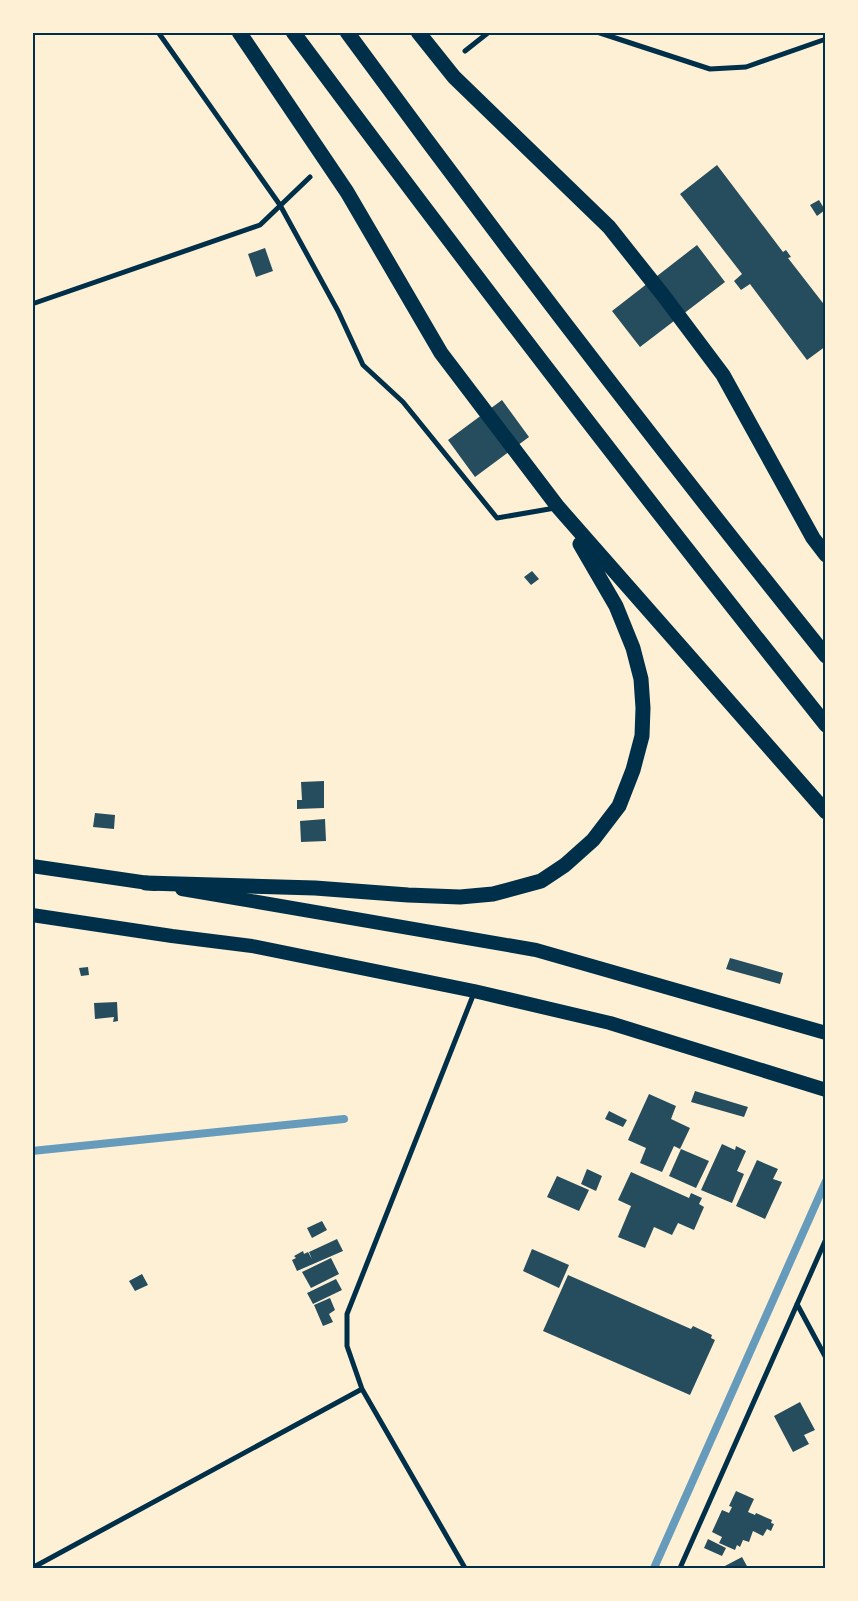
<svg xmlns="http://www.w3.org/2000/svg" width="858" height="1601" viewBox="0 0 858 1601" font-family="'PT Serif',serif">
	<style>
		.lines { fill: none; stroke-linecap: round; stroke-linejoin: round }
		.stream { stroke: #669bbc; stroke-width: 8 }
		.building { fill: #264d5e }
		.minor { stroke: #003049; stroke-width: 5 }
		.trunk { stroke: #003049; stroke-width: 14 }
		.motorway { stroke: #003049; stroke-width: 15 }
		.neatline { fill: none; stroke: #003049; stroke-width: 2 }
	</style>
	<rect width="100%" height="100%" fill="#fdf0d5"/>
	<g class="lines">
		<path class="stream" d="M32 1151 344 1119
			M654 1568 826 1181"/>
	</g>
	<path class="building" d="M717 165 783 252 786 250 791 257 788 258 826 307V346L807 360 750 284 741 290 734 281 742 274 680 194Z
		M819 200 825 210 817 216 810 205Z
		M697 245 725 282 640 347 612 311Z
		M265 248 273 271 256 277 248 254Z
		M502 400 529 437 475 477 448 440Z
		M532 571 539 579 531 585 524 577Z
		M324 781V808L297 809V800H302L301 782Z
		M95 813 115 815 114 829 93 827Z
		M325 819 326 841 301 842 300 821Z
		M730 958 783 973 780 984 726 969Z
		M88 967 89 975 81 976 79 968Z
		M117 1002 118 1021 113 1022 114 1017 95 1019 94 1003Z
		M695 1091 748 1107 744 1117 691 1102Z
		M649 1094 676 1106 671 1119 690 1128 680 1149 674 1146 662 1172 640 1163 646 1148 628 1140Z
		M609 1111 627 1120 623 1127 605 1119Z
		M722 1144 735 1150 736 1146 746 1151 737 1171 744 1174 732 1203 701 1190Z
		M681 1149 709 1161 696 1188 669 1176Z
		M757 1160 778 1169 773 1179 782 1182 765 1219 736 1206Z
		M587 1169 602 1176 596 1191 581 1184Z
		M631 1172 689 1198 691 1193 702 1198 699 1204 704 1207 694 1230 678 1223 672 1235 654 1227 645 1248 618 1237 631 1206 618 1200Z
		M557 1176 589 1190 579 1211 547 1197Z
		M322 1221 327 1230 312 1238 307 1228Z
		M337 1239 343 1251 297 1271 292 1260 296 1258 294 1256 303 1251 304 1254 308 1252 312 1259 309 1252Z
		M532 1249 569 1265 559 1288 523 1271Z
		M331 1258 339 1274 311 1288 302 1272Z
		M142 1274 148 1285 135 1291 129 1281Z
		M568 1275 691 1329 693 1326 712 1335 711 1338 715 1340 690 1395 543 1331Z
		M336 1279 342 1290 313 1304 307 1293Z
		M330 1298 335 1310 329 1314 333 1322 323 1326 314 1305Z
		M800 1402 815 1430 804 1435 809 1444 793 1452 774 1416Z
		M736 1491 754 1499 748 1512 755 1515 756 1513 772 1520 771 1523 774 1524 771 1531 767 1529 763 1536 753 1531 749 1542 743 1540 740 1547 737 1545 735 1550 719 1543 722 1537 712 1532 722 1510 729 1513 732 1507 729 1506Z
		M708 1539 726 1548 722 1556 704 1548Z
		M742 1557 748 1568H724L723 1567Z"/>
	<g class="lines">
		<path class="minor" d="M158 32 280 205 338 311 363 365 403 402 497 518 555 508
			M597 32 710 69 746 67 826 39
			M465 51 489 32
			M32 304 260 225 310 177
			M797 1304 826 1358
			M32 1568 362 1389
			M465 1568 362 1389 347 1346V1314L474 993
			M680 1568 826 1239"/>
		<path class="trunk" d="M32 866 155 884
			M182 889 536 950 826 1033
			M32 915 172 936 252 946 474 991 610 1023 826 1090"/>
		<path class="motorway" d="M239 32 347 192 441 353 558 507 826 812
			M293 32C467 266 644 497 826 725
			M347 32C502 244 662 452 826 656
			M418 32 454 77 609 227 663 295 723 375 813 538 826 555
			M146 883 315 888 408 895 460 897 493 894 541 881 565 865 593 840 619 806 633 770 642 736 643 708 641 679 633 648 616 606 580 544"/>
	</g>
	<rect width="858" height="1601" fill="none" stroke="#fdf0d5" stroke-width="68"/>
	<rect x="34" y="34" width="790" height="1533" class="neatline"/>
</svg>
